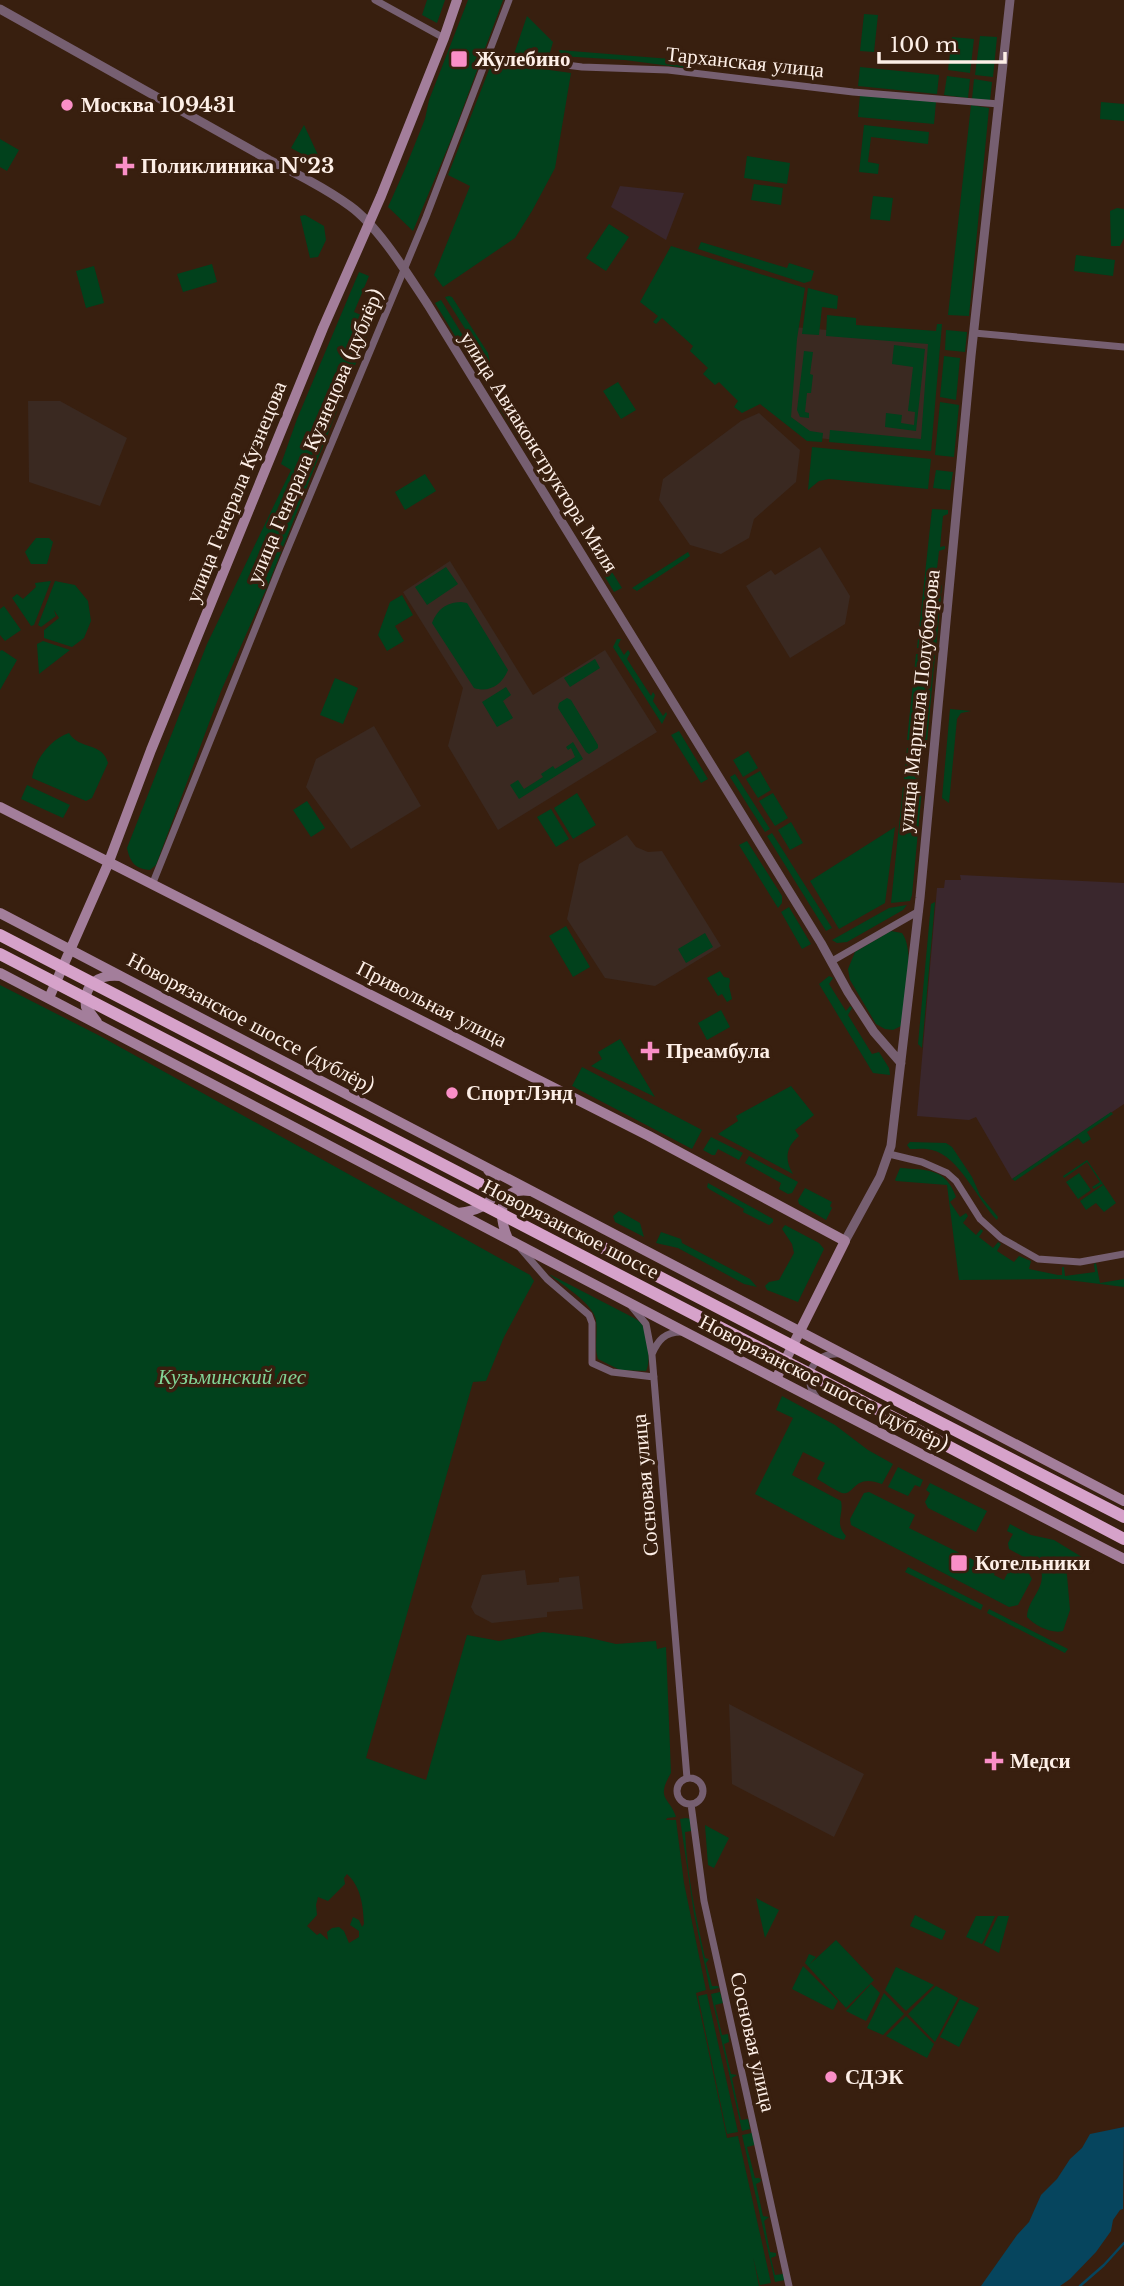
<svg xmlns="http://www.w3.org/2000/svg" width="1124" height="2286" viewBox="0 0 1124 2286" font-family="'Libre Baskerville',serif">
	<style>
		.industrial { fill: #3a272d }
		.education { fill: #3a2921 }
		.green { fill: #01411c; fill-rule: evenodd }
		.water { fill: #06455e }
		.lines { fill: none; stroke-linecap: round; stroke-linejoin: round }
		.stream { stroke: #06455e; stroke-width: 2.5 }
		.minor { stroke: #765f71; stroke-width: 7 }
		.tertiary { stroke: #765f71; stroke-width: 9 }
		.secondary { stroke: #a37e9b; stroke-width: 10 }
		.trunk { stroke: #d6a2ca; stroke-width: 12 }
		.trunk-bridge { stroke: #d6a2ca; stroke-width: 12 }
		.poi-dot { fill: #fa8fc7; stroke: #381f0f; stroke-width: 2.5 }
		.labels { text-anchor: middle; stroke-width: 7; stroke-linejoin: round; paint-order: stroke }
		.poi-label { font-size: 21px; font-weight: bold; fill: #fdefe7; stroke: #381f0f; text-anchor: start }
		.street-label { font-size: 21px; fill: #fdefe7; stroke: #381f0f }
		.park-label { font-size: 21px; font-style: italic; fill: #82d597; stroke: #381f0f }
	</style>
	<rect width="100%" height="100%" fill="#381f0f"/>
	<path class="industrial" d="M620 186 684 193 666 240 611 207Z
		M960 875 1124 883V1104L1012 1179 976 1117 969 1120 917 1116 937 888H944L945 880H961Z"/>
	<path class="education" d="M793 327 931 339 922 449 808 437 764 400Z
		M28 401H60L127 438 100 506 29 482Z
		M759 413 800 450 796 482 754 519 749 538 721 554 690 545 659 500 663 479 741 421Z
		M820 547 850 596 845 624 790 658 746 586 771 570 775 575Z
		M450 561 533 695 605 650 657 732 498 830 448 746 463 688 403 592Z
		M374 726 421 806 351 849 306 787 316 759Z
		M627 835 636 847 648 852 662 851 721 946 655 986 605 978 567 919 579 864Z
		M525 1570 527 1585 559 1582V1578L579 1576 583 1609 547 1612V1617L492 1623 475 1614 471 1607 482 1575Z
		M729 1704 864 1774 834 1837 732 1784Z"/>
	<path class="green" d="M427 0H445L437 23 422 15Z
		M468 0H503L453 135 413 231 388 207 405 169 425 119 429 100Z
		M864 14 878 15 874 52 860 51Z
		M527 16 553 42 549 56 514 54Z
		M980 36 997 37 993 77 975 75Z
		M952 37 974 39 970 73 948 70Z
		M559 50 695 61 693 69 625 60 560 56Z
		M492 62 571 73 555 168 532 211 515 238 443 287 434 275 470 186 448 175Z
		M860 67 939 75 937 94 858 86Z
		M947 76 970 79 968 98 944 95Z
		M974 79 992 82 990 101 972 99Z
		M860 95 936 102 934 124 858 117Z
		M1101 102 1124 104V121L1100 119Z
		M971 105 989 108 969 316 948 315Z
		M304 125 318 155 315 161 291 148Z
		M864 125 929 132 928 144 871 137 868 162 879 164 878 174 859 172Z
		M0 139 19 150 7 171 0 167Z
		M747 156 790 163 787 184 744 178Z
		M754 184 783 188 781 205 751 200Z
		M873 196 893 198 890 221 870 219Z
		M1117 208 1124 209V238L1120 246H1111L1110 211Z
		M305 215 324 226 326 240 318 257 310 258 300 216Z
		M609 224 629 237 606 271 586 258Z
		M701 242 787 268 789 263 814 271 811 281 804 283 698 249Z
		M671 246 805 288 797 339 791 417 810 431 823 433 822 442 807 441 760 404 742 413 734 407 738 401 719 382 715 385 703 374 708 368 690 351 693 346 662 318 656 324 653 322 658 316 640 302Z
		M1076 255 1115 260 1113 276 1074 271Z
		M212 264 217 282 183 292 177 274Z
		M94 266 104 303 86 308 76 271Z
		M359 272 369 276 354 312 373 320 268 585 221 691 156 865 150 870C135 869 130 862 127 848L207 644 291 470 281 464 297 419Z
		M808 288 838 296 837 309 822 307 819 335 802 334Z
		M449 296 452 297 488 353 490 362 488 365 445 297Z
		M441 300 483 368 477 372 435 303Z
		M827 315 856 318V325L936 331 937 324H942L931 451 829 442 830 430 921 439 928 344 826 336Z
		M946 330 967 332 965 352 945 350Z
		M894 345 925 349 916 431 885 427 886 413 902 415 901 423 914 425 915 412 908 411 913 367 892 364Z
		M804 351 813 352 810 374 813 375 811 393H807L805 412 809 413V418L800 417 797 410Z
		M944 356 960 358 956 400 940 397Z
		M618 382 636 410 621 419 603 391Z
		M940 402 959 405 954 457 935 455Z
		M508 405 561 492 555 495 500 410Z
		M812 447 931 459 928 489 829 479 819 481 808 490Z
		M936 470 953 472 950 490 933 488Z
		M425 474 436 491 405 510 395 492Z
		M932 509 948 510V514L943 516 940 547 945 546V549L939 551 935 586 942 585 936 649 917 648Z
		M587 532 622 588 614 592 584 541Z
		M36 538H49L53 542 47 564H31L25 552Z
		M688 552 690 556 637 591 632 588Z
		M446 567 458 584 427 605 415 587Z
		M51 581 34 625 31 626 12 598 17 594 23 599 36 587 35 583Z
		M55 581 75 585 88 601 91 621 84 638 72 647 44 638V630L59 618 54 610 56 616 41 627 38 625Z
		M402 595 413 615 395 626 404 641 387 651 378 635 390 602Z
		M461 602 467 603 508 670C502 685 489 693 474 688L432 623C438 609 445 603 461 602Z
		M4 606 21 630 5 641 0 635V609Z
		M617 639H621L618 645 624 655 628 650 630 653 627 659 651 696 653 692 655 695 653 701 663 716 666 712 667 714 662 724 613 647Z
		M43 641 70 650 39 674 37 644Z
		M2 650 17 660 0 690V651Z
		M916 654 935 655 927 742 907 740Z
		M595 659 600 668 570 687 564 678Z
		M335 678 358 688 343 724 320 715Z
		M506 687 511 695 503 701 513 718 497 727 482 702Z
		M567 698 571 700 598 745V748L589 754 586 752 558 708 559 703Z
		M950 709 971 711 961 713 957 719 949 803 942 798Z
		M679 731 708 779 701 783 671 735Z
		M69 733C79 750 103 742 108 763L92 798 86 801 32 778C35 759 51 739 69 733Z
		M573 742 583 759 519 799 510 785 518 780 524 789 543 777 541 774 553 766 555 769 575 757 571 748 568 750 566 747Z
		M907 748 922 749 919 780 904 779Z
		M748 751 758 768 743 777 733 760Z
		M760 771 771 790 758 798 746 779Z
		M735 774 770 829 765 832 730 777Z
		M27 785 70 805 63 818 21 799Z
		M903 787 922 789 912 895 910 901 891 903Z
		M577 793 596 825 573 839 554 808Z
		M773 793 788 818 775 826 759 801Z
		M307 801 325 828 311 837 293 810Z
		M551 809 569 839 556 847 537 817Z
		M791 822 803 843 790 850 778 830Z
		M895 827 885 903 839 929 810 881Z
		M772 833 832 928 826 931 767 836Z
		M747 841 782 896V903L778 908 739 845Z
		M935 902 922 1048 918 1044 931 904Z
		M907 905 903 910 847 942 837 943 832 940 889 908Z
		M789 907 811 944 802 949 781 912Z
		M566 926 590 967 573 977 549 936Z
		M891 931 902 933C916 952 904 1002 901 1026L893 1030 885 1029 876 1024 850 980 848 969 855 952Z
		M705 933 713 947 686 963 678 949Z
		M720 971 724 977 729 978 730 981 729 986 732 999 727 1002 722 994 718 996 707 978Z
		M829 976 833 978 829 984 846 1011 850 1006 852 1008 848 1015 872 1054 879 1052 889 1068 890 1075 873 1073 819 984Z
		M0 985 100 1036 530 1275 534 1281 504 1337 486 1381 473 1382 366 1758 426 1780 467 1635 499 1641 543 1632 586 1637 616 1644 656 1641 657 1649 666 1647 671 1773C655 1800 670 1797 676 1817L667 1818 666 1820H676L684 1883 706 1990 696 1993 727 2138 738 2136 771 2283 760 2285 753 2257 759 2286H0ZM347 1874C361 1887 363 1905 364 1924L362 1927 359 1920 353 1917 350 1925 359 1931V1937L349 1943 344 1931 339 1927 332 1928 327 1932 328 1940 320 1933 317 1935 307 1926 317 1915 316 1905 318 1897 328 1901 345 1884 344 1878Z
		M721 1010 730 1027 707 1040 698 1023Z
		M620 1039 655 1097 591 1066 602 1059 598 1052Z
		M582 1067 702 1130 692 1149 572 1086Z
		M791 1086 814 1115 795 1130 799 1136C786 1147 784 1159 793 1174L718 1134 738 1121 736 1116Z
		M1111 1112 1113 1114 1087 1132 1091 1139 1083 1144 1078 1138 1015 1181 1012 1179Z
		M711 1137 743 1153 739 1160 718 1149 715 1155H712L703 1150Z
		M910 1142 946 1143 952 1147 972 1177 980 1195 998 1217 997 1220C978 1201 959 1156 932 1150 925 1148 917 1149 910 1149L907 1145Z
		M749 1156 798 1182 792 1193 788 1194 779 1189 781 1183 745 1163Z
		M1087 1160 1116 1203 1104 1212 1096 1203 1086 1210 1080 1201 1103 1185 1102 1184 1094 1189 1092 1187 1100 1182 1087 1162 1064 1178 1063 1176Z
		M900 1168C927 1170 946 1168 956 1197L950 1202 960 1217 966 1213 968 1216 963 1223 976 1235 981 1229 983 1231 979 1237 993 1248 998 1242 1001 1244 997 1251 1014 1262 1019 1256 1031 1261 1029 1269 1058 1275H1062V1267H1064L1065 1276 1095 1272 1094 1264 1096 1263 1100 1283 1124 1279V1287L1060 1279 959 1280 947 1185 896 1181 895 1180Z
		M1079 1173 1091 1190 1078 1199 1066 1182Z
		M708 1183 773 1219V1222L769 1225 743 1212 744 1209 709 1189 707 1187Z
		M805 1188 832 1202 830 1206 832 1208 826 1220 799 1204 798 1200Z
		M619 1211 640 1223 644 1237 615 1222 613 1216Z
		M785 1225 819 1243 824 1249 798 1302 767 1290 765 1286 769 1282 779 1280 794 1253 792 1244 782 1229Z
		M661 1232 681 1239 682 1243 750 1279 757 1287 744 1284 678 1248 656 1243Z
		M549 1274 634 1318C637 1320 641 1322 643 1326 648 1334 651 1363 646 1371L620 1370 598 1359C594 1347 598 1333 596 1320 593 1303 562 1285 549 1274Z
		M782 1396 835 1425 868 1450 893 1464 882 1484C853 1473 855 1496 842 1493 834 1490 825 1483 817 1479L825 1463 803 1452 792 1475 841 1501C844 1515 834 1523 846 1536L844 1540 835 1537 755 1494 793 1418 776 1410Z
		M898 1467 923 1480 920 1487 915 1485 908 1496 888 1487Z
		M930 1483 987 1511 976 1532 928 1508 925 1502 930 1493 926 1490Z
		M869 1492 915 1515 909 1528 996 1571 994 1575 1004 1580 1012 1564 1028 1572 1032 1579 1018 1605 1009 1607 851 1525 850 1519 864 1493Z
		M1010 1524 1031 1535 1054 1540 1090 1562 1091 1568 1066 1564 1070 1610 1063 1631C1052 1634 1035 1626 1027 1617 1028 1597 1048 1589 1040 1566L1009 1549 1008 1543 1013 1534 1007 1531Z
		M908 1567 983 1605 981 1610 905 1572Z
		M989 1609 1068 1649 1065 1653 987 1613Z
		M686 1818 690 1819 691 1831 685 1832C687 1875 696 1916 705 1958L709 1959 706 1963 712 1986H718L719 1988 710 1990 694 1914 680 1819Z
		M705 1825 729 1838 714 1868 708 1865Z
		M756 1898 779 1910 765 1938Z
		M915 1915 946 1931 942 1940 910 1926Z
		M976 1916H995L982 1944 966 1937Z
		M998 1916H1009L999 1953 984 1945Z
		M836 1940 874 1980 846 2008 805 1963 809 1954 816 1957 810 1964Z
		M803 1966 838 2001 833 2010 792 1989Z
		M896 1967 934 1985 906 2011 885 1990Z
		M871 1984 880 1993 866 2021 846 2011Z
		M936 1986 958 1998 935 2042 908 2014Z
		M720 1992 723 2003 715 2005 722 2035 728 2034 729 2042 724 2044 731 2074 737 2075 732 2078 741 2120 748 2119 750 2129 742 2131 711 1994Z
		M884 1993 904 2014 883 2035 867 2028Z
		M707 1994 738 2132 727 2134 698 1996Z
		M960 1999 979 2008 959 2047 940 2037Z
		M906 2016 934 2044 927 2058 886 2036Z
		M752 2133 755 2145 747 2147 755 2178H759L761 2180 760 2182 756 2184 763 2216 769 2217 764 2221 770 2252 776 2253V2256L771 2258 775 2275 783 2274 785 2280 775 2282 742 2135Z"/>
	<path class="water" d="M1124 2127 1123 2209 1120 2210 1113 2220 1111 2231 1096 2252 1070 2279 1060 2286H981L1017 2235 1029 2222 1041 2195 1057 2179 1070 2159 1082 2148 1090 2134Z"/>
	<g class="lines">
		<path class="stream" d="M1080 2286 1104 2265 1124 2243"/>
		<path class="minor" d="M375 0 444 38
			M487 55 582 67 668 70 853 92 999 104
			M974 333 1124 347
			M152 885 280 567 426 217 509 0
			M832 961 919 911
			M889 1154 922 1162 947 1173 956 1181 980 1219 990 1228 1001 1238 1038 1259 1080 1262 1124 1254
			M521 1249 547 1279 589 1315 592 1323V1363L612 1372 654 1377
			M632 1307 646 1324 652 1355 687 1778
			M652 1354C658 1340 665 1332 681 1332
			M817 1398C800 1378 813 1351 841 1354
			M677 1791a13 13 0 1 1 26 0a13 13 0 1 1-26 0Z
			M691 1804 704 1901 789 2286"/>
		<path class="tertiary" d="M0 9 269 160C297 174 325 188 350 206 379 227 408 275 428 305L821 943 848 992 874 1032 901 1063
			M845 1241 880 1177 891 1146 920 898 971 356 1010 0"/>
		<path class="secondary" d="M0 807 649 1136 845 1241 776 1379
			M0 913 1124 1501
			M0 973 685 1332 1124 1559
			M49 998 108 864 151 750 323 328 381 196 444 38 457 0
			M97 1022 86 1007C83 984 99 974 120 976
			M458 1213C475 1211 496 1206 495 1185 495 1178 493 1174 488 1170
			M508 1239C499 1218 496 1186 530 1191"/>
		<path class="trunk" d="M912 1408 1124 1517
			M904 1423 1124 1539"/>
		<path class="trunk-bridge" d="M0 935 912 1408
			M0 954 904 1423"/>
	</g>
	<g class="poi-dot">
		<rect x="450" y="50" width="18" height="18" rx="3.5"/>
		<circle cx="67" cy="105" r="7"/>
		<path d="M121.5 155.5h7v7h7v7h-7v7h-7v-7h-7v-7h7z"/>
		<path d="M646.5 1040.5h7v7h7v7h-7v7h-7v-7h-7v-7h7z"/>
		<circle cx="452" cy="1093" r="7"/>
		<rect x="950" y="1554" width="18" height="18" rx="3.5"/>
		<path d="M990.5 1750.5h7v7h7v7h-7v7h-7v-7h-7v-7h7z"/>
		<circle cx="831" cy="2077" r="7"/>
	</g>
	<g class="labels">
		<g class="poi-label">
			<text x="475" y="66">Жулебино</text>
			<text x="81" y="112">Москва 109431</text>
			<text x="141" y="173">Поликлиника №23</text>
			<text x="666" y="1058">Преамбула</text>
			<text x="466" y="1100">СпортЛэнд</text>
			<text x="975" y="1570">Котельники</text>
			<text x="1010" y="1768">Медси</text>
			<text x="845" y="2084">СДЭК</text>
		</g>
		<g class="street-label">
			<text transform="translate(745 62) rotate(6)" y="7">Тарханская улица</text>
			<text transform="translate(315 436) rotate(-67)" y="7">улица Генерала Кузнецова (дублёр)</text>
			<text transform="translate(539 452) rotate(58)" y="7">улица Авиаконструктора Миля</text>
			<text transform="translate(236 492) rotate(-68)" y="7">улица Генерала Кузнецова</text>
			<text transform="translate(919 701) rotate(-84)" y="7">улица Маршала Полубоярова</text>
			<text transform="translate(432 1004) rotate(27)" y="7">Привольная улица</text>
			<text transform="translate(251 1023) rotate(28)" y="7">Новорязанское шоссе (дублёр)</text>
			<text transform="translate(571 1229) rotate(27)" y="7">Новорязанское шоссе</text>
			<text transform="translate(824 1383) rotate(27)" y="7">Новорязанское шоссе (дублёр)</text>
			<text transform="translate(645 1485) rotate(-95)" y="7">Сосновая улица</text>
			<text transform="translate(753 2042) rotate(77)" y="7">Сосновая улица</text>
		</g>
		<g class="park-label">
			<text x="232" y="1384">Кузьминский лес</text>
		</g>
	</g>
	<path d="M879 52v10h126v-10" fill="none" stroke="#fdefe7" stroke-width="3.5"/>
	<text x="890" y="52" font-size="21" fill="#fdefe7" stroke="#381f0f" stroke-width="5" paint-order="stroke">100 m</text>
</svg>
